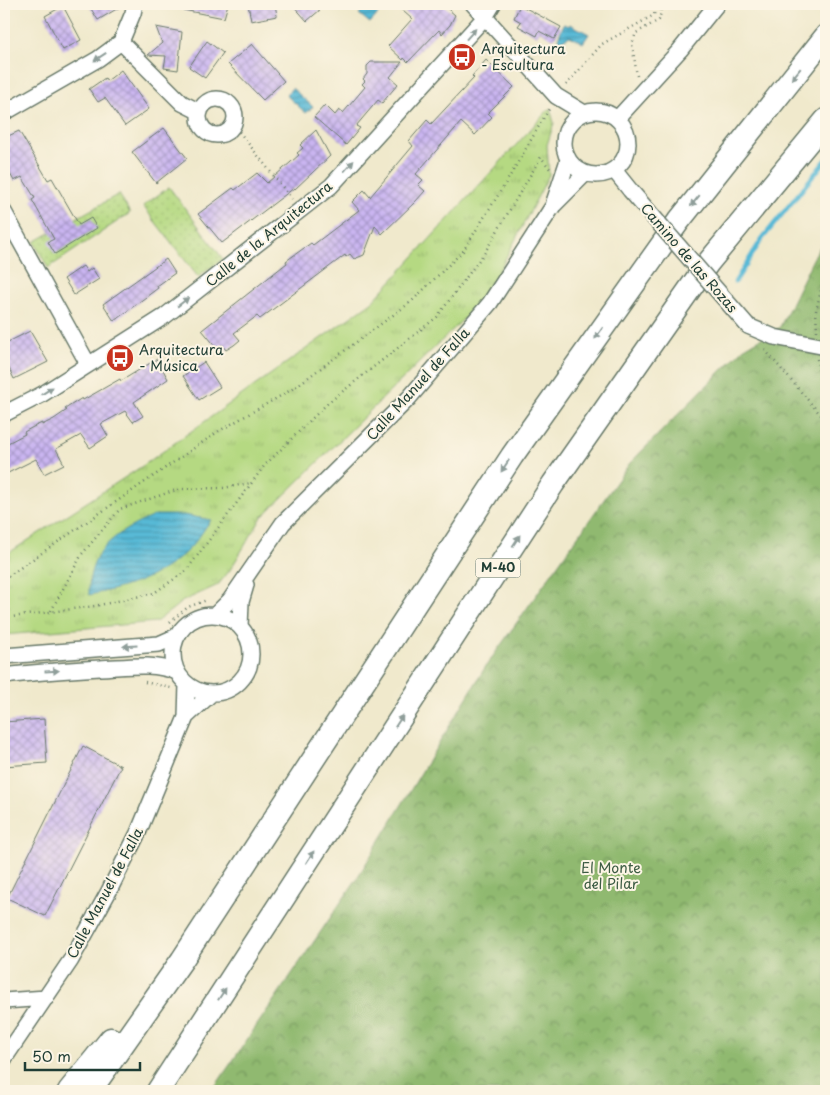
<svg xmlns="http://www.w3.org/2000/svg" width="830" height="1095" viewBox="0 0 830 1095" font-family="'Playpen Sans',sans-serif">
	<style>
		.grass { fill: url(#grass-dots); stroke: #6a8b5b }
		.forest { fill: url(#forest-crowns); stroke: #587b52 }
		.park { fill: url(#park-tufts); stroke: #6a8b5b }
		.water { fill: url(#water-rules); stroke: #3c7b85 }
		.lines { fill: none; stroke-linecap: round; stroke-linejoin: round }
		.stream { stroke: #58b9d6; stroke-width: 4.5 }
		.building { fill: url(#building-cross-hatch) }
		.minor-casing { stroke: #687969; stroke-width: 18 }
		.highway-casing { stroke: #687969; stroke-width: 25 }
		.path { stroke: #687969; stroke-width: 2.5; stroke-dasharray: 1 4; stroke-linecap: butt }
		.minor { stroke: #fff; stroke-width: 15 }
		.highway { stroke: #fff; stroke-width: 22 }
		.minor-bridge-casing { stroke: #687969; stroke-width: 18; stroke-linecap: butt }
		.minor-bridge { stroke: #fff; stroke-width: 15 }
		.oneway { fill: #8f9e9a }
		.labels { text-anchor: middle; stroke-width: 4; stroke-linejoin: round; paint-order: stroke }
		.shield { fill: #fcf5e5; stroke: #617469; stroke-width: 1 }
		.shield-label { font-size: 12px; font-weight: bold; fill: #1f3d34 }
		.poi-label { font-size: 14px; fill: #1f3d34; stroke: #fcf5e5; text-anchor: start }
		.street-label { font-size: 14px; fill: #1f3d34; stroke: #fcf5e5 }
		.park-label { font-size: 14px; fill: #3d5c44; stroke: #fcf5e5 }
	</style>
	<defs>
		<pattern id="grass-dots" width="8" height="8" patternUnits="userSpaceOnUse" patternTransform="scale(1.25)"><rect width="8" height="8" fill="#b5d982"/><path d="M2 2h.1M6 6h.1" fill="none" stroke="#9bbb71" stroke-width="1.8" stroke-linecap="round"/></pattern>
		<pattern id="forest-crowns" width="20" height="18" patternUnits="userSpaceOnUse" patternTransform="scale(1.25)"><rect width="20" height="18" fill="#90b970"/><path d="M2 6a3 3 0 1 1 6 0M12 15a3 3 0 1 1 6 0" fill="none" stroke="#75985d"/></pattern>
		<pattern id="park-tufts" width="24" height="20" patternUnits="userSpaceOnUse" patternTransform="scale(1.25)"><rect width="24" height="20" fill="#b5d982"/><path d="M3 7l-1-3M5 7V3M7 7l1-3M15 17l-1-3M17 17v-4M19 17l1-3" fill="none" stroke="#9bbb71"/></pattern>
		<pattern id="water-rules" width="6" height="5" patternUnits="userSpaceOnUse" patternTransform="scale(1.25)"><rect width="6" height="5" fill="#58b9d6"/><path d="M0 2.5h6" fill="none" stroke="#4898ae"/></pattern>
		<pattern id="building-cross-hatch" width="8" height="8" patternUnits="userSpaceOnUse" patternTransform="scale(1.25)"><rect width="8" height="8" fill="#cab5f1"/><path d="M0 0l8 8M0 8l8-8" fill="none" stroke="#a394c4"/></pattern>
	</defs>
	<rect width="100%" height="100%" fill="#fcf5e5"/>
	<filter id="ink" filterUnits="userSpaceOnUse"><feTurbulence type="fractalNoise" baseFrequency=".02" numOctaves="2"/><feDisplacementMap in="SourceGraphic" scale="10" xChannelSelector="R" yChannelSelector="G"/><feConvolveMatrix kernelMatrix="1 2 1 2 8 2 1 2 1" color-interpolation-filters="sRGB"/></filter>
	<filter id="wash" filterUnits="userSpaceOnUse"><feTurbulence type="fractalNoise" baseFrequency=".0096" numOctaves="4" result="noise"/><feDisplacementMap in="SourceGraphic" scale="20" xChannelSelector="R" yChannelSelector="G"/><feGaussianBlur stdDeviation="1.12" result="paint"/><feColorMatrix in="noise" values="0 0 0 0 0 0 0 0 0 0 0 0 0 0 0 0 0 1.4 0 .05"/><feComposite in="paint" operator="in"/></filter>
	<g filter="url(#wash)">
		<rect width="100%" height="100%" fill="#f0e9cc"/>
		<path class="grass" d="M169 187 223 259 198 277 143 206Z
			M119 194 130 213 48 268 34 242Z"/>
		<path class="forest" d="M826 237V1091H212L356 880 486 666 630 463 743 349 780 327 815 255Z"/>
		<path class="park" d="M550 108 554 123 547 145 549 175 485 298 262 517 230 570 218 585 183 601 156 622 4 635V556L144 465 373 301Z"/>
		<path class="water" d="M368 4H385L386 5 370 23 359 14Z
			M564 24 569 26 570 24 589 34 583 43 570 36 562 40 558 38Z
			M292 88 313 107 306 113 286 95Z
			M156 515H184L211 520C204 529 198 540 190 548 160 578 129 587 89 595 87 548 119 531 156 515Z"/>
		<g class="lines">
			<path class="stream" d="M735 282 762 239 826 160"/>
		</g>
		<g id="blocks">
			<path class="building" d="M88 4H125L98 20Z
				M184 4H228L224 18 183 10Z
				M248 4H275L277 16 251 21Z
				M292 4H327L307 21Z
				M395 4H442L455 15 450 25 442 34 439 30 408 62 404 58 403 60 388 46 412 19Z
				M520 5 561 27 554 39 539 31 537 36 518 26 521 22 514 18Z
				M63 6 81 40 63 50 45 16Z
				M156 27 182 32 178 70 164 68 166 56 148 55 162 43Z
				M207 41 223 53 205 78 189 67Z
				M252 44 284 81 263 100 228 64Z
				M486 60 514 87 488 113 492 117 475 135 461 122 416 174 423 180 418 185 425 191 415 202 382 234 375 226 364 255 354 259 350 254 346 257 345 255 260 319 257 316 234 333 240 340 234 345 226 350 222 345 217 348 202 330 287 263 286 261 311 243 313 245 359 210 352 202 364 190 370 197 413 146 409 141 427 120 431 124 474 78 472 76Z
				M371 62H402L390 77 398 84 382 103 378 100 356 126 360 128 346 145 314 117 325 105 335 115 339 110 343 113 365 87 362 84 365 81 363 79 367 74V66Z
				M121 70 149 109 125 126 105 98 98 102 89 89 105 78 107 81Z
				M164 128 187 158 156 183 132 152Z
				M316 130 330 156 295 189 294 188 222 243 198 214 233 188 235 190 257 173 267 183 299 155 297 153 303 148 300 145Z
				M19 131 48 180 52 178 79 225 91 218 97 228 55 254 48 242 54 239 32 200 35 198 22 177 14 181 4 163 6 162 4 159V138Z
				M166 259 175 273 157 286 158 288 114 321 103 304Z
				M83 266 87 272 92 268 99 279 74 295 64 279Z
				M30 331 48 362 14 379 4 358V344Z
				M157 359 168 379 134 402 143 416 133 422 125 411 101 424 108 436 90 448 81 435 56 449 64 464 44 474 36 459 4 475V445L25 434 24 432 33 427 42 423V425L54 419 67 410 65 409 82 398 83 400 120 379 121 381Z
				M204 362 220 387 199 400 183 376Z
				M44 719 47 763 4 766V722Z
				M83 746 121 766 45 916 7 898Z"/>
		</g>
	</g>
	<g filter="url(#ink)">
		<use href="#blocks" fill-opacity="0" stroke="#687969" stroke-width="1"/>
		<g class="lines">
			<defs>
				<path id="minor" d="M473 4 556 96 584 113
					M121 42 182 103 200 112
					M199 117a18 18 0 1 1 36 0a18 18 0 1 1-36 0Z
					M564 143a32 32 0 1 1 64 0a32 32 0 1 1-64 0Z
					M4 113 98 59 121 42 133 13 135 4
					M617 119 680 50 717 4
					M614 170 630 190
					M554 202 568 160
					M4 212 88 364
					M748 326 774 337 826 347
					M4 414 41 395 165 316 331 186 485 17 493 4
					M173 654a39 39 0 1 1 78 0a39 39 0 1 1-78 0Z
					M215 615 230 600 283 523 409 398 490 303 553 206 585 174
					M240 627 241 602 246 585
					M4 656 159 644 177 636
					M4 676C36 672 68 670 100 668 126 667 153 662 177 672
					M186 717 212 693
					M4 1001 46 998
					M4 1059 71 960 109 891 138 833 186 717 187 684"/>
				<path id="highway" d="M69 1091 111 1039
					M90 1091 182 960 512 456 678 222 826 36
					M158 1091 553 484 708 263 826 120"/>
			</defs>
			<use href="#minor" class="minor-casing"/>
			<use href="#highway" class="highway-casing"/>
			<path class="path" d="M637 76 632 44 636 33 659 20 663 4
				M566 85 602 44 654 15 656 4
				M233 124 292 199
				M817 331 816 311 826 269
				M765 350 826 421
				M817 359 820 378 826 388
				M4 579 219 431 291 390 411 302 463 251 507 181 549 109
				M51 611 82 554 120 509 179 489 223 488 251 483
				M4 618 95 606 154 593 186 571 265 465 328 403 437 317 485 252 541 157 550 169
				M170 622 188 607 207 600
				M145 682 171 688"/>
			<use href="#minor" class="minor"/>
			<use href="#highway" class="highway"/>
			<defs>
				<path id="minor-bridge" d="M630 190 748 326"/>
			</defs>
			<use href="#minor-bridge" class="minor-bridge-casing"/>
			<use href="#minor-bridge" class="minor-bridge"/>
		</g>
		<defs><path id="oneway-solid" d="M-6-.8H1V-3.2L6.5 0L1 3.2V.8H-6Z" transform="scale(1.25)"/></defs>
		<g class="oneway">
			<use href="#oneway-solid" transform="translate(471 34) rotate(-48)"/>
			<use href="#oneway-solid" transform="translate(100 57) rotate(146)"/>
			<use href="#oneway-solid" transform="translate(796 74) rotate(129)"/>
			<use href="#oneway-solid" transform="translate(349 166) rotate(-48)"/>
			<use href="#oneway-solid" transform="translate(695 201) rotate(129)"/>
			<use href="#oneway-solid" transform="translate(183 302) rotate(-38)"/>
			<use href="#oneway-solid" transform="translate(599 333) rotate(125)"/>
			<use href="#oneway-solid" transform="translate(47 391) rotate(-33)"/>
			<use href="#oneway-solid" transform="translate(505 466) rotate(123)"/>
			<use href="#oneway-solid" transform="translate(516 541) rotate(-57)"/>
			<use href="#oneway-solid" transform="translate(130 646) rotate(176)"/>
			<use href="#oneway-solid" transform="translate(52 671) rotate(-4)"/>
			<use href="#oneway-solid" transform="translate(399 721) rotate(-57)"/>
			<use href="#oneway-solid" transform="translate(310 857) rotate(-57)"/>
			<use href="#oneway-solid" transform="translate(222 994) rotate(-57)"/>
		</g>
	</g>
	<defs>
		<symbol id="bus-disc" viewBox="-11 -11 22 22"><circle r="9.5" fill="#c8321e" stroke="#fcf5e5"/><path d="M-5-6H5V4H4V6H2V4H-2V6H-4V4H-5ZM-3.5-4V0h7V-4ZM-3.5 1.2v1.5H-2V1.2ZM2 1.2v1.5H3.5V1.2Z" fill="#fff"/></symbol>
	</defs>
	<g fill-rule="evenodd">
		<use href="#bus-disc" x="446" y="41" width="32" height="32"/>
		<use href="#bus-disc" x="104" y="342" width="32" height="32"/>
	</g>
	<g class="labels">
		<rect class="shield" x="475.5" y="558.5" width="45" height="19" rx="4"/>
		<g class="shield-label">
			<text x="498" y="572">M-40</text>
		</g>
		<g class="poi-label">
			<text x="481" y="54">Arquitectura<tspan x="481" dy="16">- Escultura</tspan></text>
			<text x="139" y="355">Arquitectura<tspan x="139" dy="16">- Música</tspan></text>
		</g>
		<g class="street-label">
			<text transform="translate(269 234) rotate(-39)" y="5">Calle de la Arquitectura</text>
			<text transform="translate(689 258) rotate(49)" y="5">Camino de las Rozas</text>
			<text transform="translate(418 384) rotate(-48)" y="5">Calle Manuel de Falla</text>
			<text transform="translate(105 893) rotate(-62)" y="5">Calle Manuel de Falla</text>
		</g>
		<g class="park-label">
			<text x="611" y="873">El Monte<tspan x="611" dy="16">del Pilar</tspan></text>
		</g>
	</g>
	<rect width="830" height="1095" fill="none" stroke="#fcf5e5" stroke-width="20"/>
	<path d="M25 1062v8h115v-8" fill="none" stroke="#1f3d34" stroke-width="2.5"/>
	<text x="32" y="1062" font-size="15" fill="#1f3d34" stroke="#fcf5e5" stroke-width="4" paint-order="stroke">50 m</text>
</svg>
